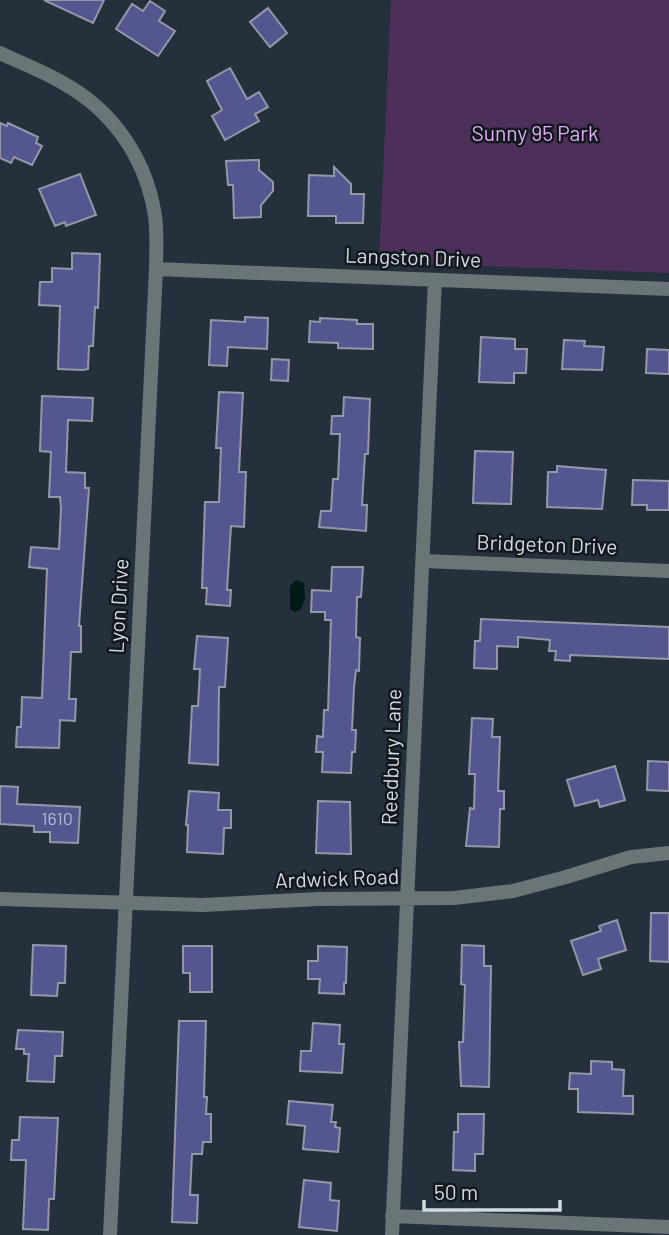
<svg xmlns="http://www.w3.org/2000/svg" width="669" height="1235" viewBox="0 0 669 1235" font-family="Barlow,sans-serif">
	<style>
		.green { fill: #4d3059 }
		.water { fill: #001b16 }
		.building { fill: #54568f; stroke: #9597a9; stroke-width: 2 }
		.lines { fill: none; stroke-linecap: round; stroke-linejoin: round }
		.minor { stroke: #6b7577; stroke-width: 14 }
		.labels { text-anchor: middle; stroke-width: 5; stroke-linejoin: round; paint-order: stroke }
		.number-label { font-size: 18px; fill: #b3bacd }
		.park-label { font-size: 21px; fill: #e1abf8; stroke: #12181d }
		.street-label { font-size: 21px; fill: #d3dbe2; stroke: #12181d }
	</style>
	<rect width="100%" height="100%" fill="#24313c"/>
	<path class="green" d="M391 0H669V273L379 262Z"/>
	<path class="water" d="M296 580 304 583 305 599 301 609 295 612 290 609V586Z"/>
	<path class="building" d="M44 0H104L93 23Z
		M150 1 165 11 159 21 175 31 158 56 116 29 132 4 143 11Z
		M268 8 287 33 270 47 250 22Z
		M230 68 247 99 259 92 268 107 255 114 259 121 225 140 212 116 222 110 207 81Z
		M0 123 7 126 8 123 38 137 36 143 42 146 32 165 14 157 11 163 0 158Z
		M259 160V170L273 182V191L261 205V217L234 218 233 185H228L226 161Z
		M334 167 351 184V194H364L363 223H336V216H308L309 175 334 176Z
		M80 174 96 215 66 226 65 222 55 226 39 189Z
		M72 253 100 254 98 308 95 307 93 346H89L88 369 83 370 58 369 60 306 39 305 40 282H52V268L72 269Z
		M245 317 268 318 267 349 228 347 227 366 209 365 211 320 245 322Z
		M320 318 357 320V324H373V349L338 348V343L309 342 310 321 320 322Z
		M481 337 515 339V349H527L526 373H514V383L479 382Z
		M564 340 585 341 584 346 604 347 602 370 562 369Z
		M647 349 669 350V374L646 373Z
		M272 359 289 360 288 381 271 380Z
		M219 392 243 393 239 472H246L244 527 231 526 227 590H231L230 606 206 604 207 588H202L205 502H219L221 448H216Z
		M42 396 93 398 92 421 68 420 66 472 85 473V488H89L79 626H81V652H71L69 699H76L75 721 60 720 59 748 16 747 17 727H21L22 697 42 698 47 569 29 567 31 547 59 549 61 508 60 497H49L51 452 40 451Z
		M344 397 370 399 368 454H365L362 505H367L366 531 319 527 321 511H331L333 479H338L340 434H331L332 416H343Z
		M475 451 513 452 511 504 473 503Z
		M557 466 606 470 602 509 547 507 548 472H557Z
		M633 480 669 481V510H647V505H632Z
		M332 567H363L361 597H357L356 637 360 638 359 671 356 670 354 688 352 730H356L355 752H352L351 773 322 772 323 752H316L317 736 323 737 324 710H328L331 620H325V612H311L312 590 331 591Z
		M481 619 669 627V659L570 655V661L555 660 556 651H549L550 640 518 637V647L497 646V669L474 668 475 641H480Z
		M197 636 228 638 225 687H219L218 765 189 763 192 706H198L200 669H194Z
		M472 718 493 719 492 737H500L498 791H504V809H500L499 847 466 846 470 808 474 809 475 774H469Z
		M648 761 669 762V791L647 790Z
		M615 766 625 800 600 807 598 800 575 806 567 780Z
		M0 786 18 787 17 804 80 807 78 843 50 842V832H34V826L0 824Z
		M189 791 219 793 218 810H231V828H224L223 854 187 852 188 825H186Z
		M318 801 350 802 351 854 316 853Z
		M651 913H669V962L650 961Z
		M617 920 626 950 598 959 601 969 583 975 571 941 601 931 599 926Z
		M33 945 66 946 65 983H58L57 996 31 995Z
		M462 945 484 946V966H491L489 1087 461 1086 459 1042H463L465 985 461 984Z
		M183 946H212V992H190V973H183Z
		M318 946 347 947 346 983H344V994L319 993 320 979H308V961H318Z
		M179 1021H206L204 1097H207L206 1114H211V1142H203L202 1154H192L190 1195H198L197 1223 172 1222Z
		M313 1023 340 1025 339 1044H344L342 1073 300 1071 301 1051H311Z
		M18 1030 63 1032 62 1056H55L54 1082 27 1081 29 1054H24V1049H16Z
		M591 1061 612 1062V1069L624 1070 623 1096H633V1114L578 1112V1089H569L570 1073 591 1074Z
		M289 1101 333 1105 331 1122H336L335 1127 340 1128 338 1152 303 1149 305 1126 287 1124Z
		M458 1114H484L483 1154H475V1171L453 1170 454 1132H458Z
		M20 1117 58 1118 54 1199H49L48 1230 23 1229 26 1160H11L12 1140H19Z
		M304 1180 331 1183 330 1200 339 1201 337 1231 299 1227Z"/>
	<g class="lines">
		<path class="minor" d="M0 53C21 63 43 71 63 83 112 110 144 156 154 210 158 228 156 250 156 269L110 1235
			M156 269 669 289
			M424 561 669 571
			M0 899 203 905 319 899 454 898 513 891 566 877 631 857 669 853
			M392 1216 669 1227
			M392 1235 435 280"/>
	</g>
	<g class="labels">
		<g class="number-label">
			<text x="57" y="825">1610</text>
		</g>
		<g class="park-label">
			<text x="535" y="141">Sunny 95 Park</text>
		</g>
		<g class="street-label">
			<text transform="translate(413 258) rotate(2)" y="7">Langston Drive</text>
			<text transform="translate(547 545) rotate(2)" y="7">Bridgeton Drive</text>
			<text transform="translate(119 606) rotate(-87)" y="7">Lyon Drive</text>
			<text transform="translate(392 757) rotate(-88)" y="7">Reedbury Lane</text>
			<text transform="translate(337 879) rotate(-2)" y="7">Ardwick Road</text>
		</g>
	</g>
	<path d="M424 1200v10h136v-10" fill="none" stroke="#d3dbe2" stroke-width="3.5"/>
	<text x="434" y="1200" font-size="21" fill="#d3dbe2" stroke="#12181d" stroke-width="5" paint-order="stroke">50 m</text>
</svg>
